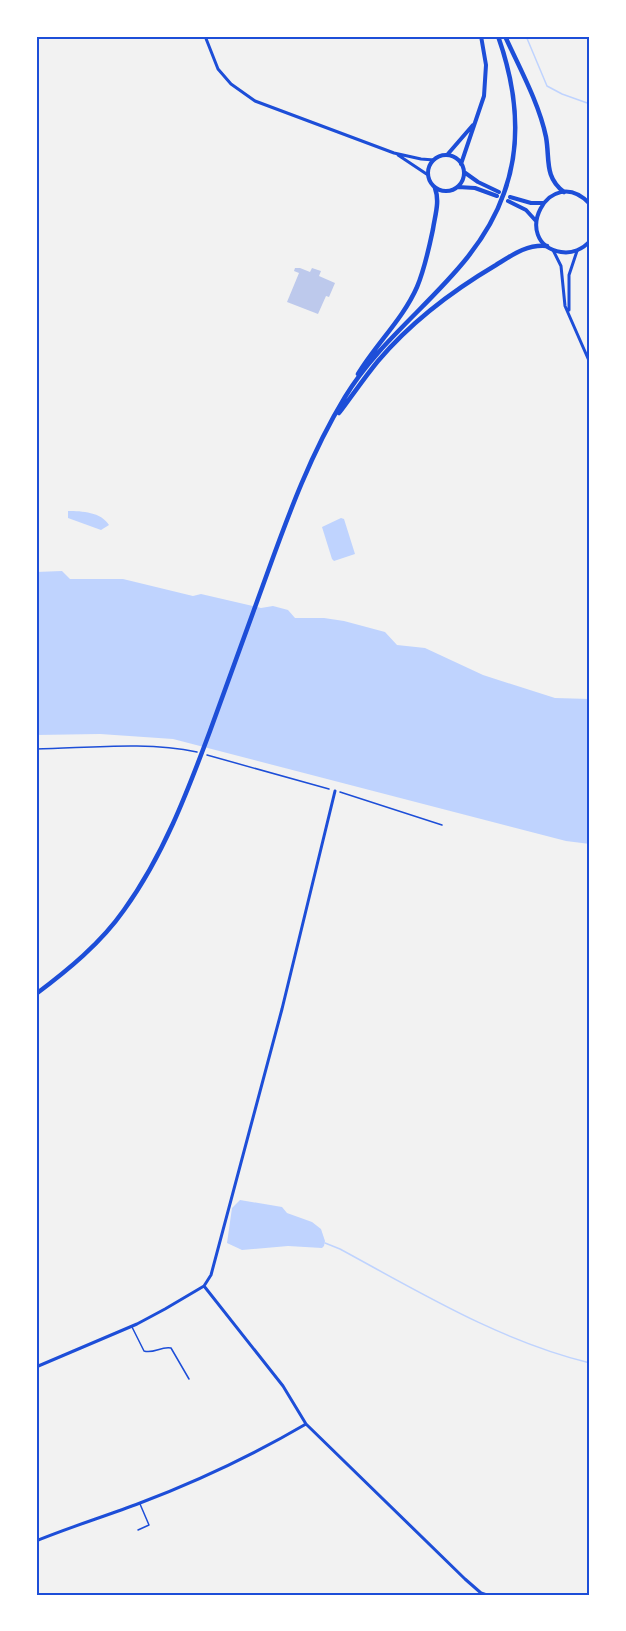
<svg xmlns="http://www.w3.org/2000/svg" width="626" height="1631" viewBox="0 0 626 1631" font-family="Figtree,sans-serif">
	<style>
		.water { fill: #bfd3fe }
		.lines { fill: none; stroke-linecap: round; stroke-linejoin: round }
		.stream { stroke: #bfd3fe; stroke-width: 1.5 }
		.building { fill: #bdc9ec }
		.path { stroke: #1d4ed8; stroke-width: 1.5 }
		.service { stroke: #1d4ed8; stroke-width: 1.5 }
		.minor { stroke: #1d4ed8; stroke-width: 3 }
		.secondary { stroke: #1d4ed8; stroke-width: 4 }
		.primary { stroke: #1d4ed8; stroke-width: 4.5 }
		.neatline { fill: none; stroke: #1d4ed8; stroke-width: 2 }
	</style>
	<rect width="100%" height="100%" fill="#f2f2f2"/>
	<path class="water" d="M68 511C82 511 101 512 109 525L101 530 68 518Z
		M341 518 344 519 355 554 334 561 332 559 322 527Z
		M62 571 70 579H123L193 596 201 594 261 608 273 606 288 610 295 618H324L344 621 385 632 397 645 425 648 483 675 555 698 590 699V844L566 841 173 739 100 734 36 735V572Z
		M240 1200 282 1207 287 1213 312 1222 321 1229 325 1241 324 1246 322 1248 288 1246 242 1250 227 1243 232 1208Z"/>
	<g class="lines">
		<path class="stream" d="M526 36 547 86 562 94 590 104
			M325 1243 340 1249C421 1293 500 1341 590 1363"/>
	</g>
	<path class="building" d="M295 268H300L310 272 312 268 321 271 319 276 335 283 329 297 326 296 318 314 287 302 299 273 294 271Z"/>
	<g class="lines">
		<path class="path" d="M36 749C89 748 145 741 197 752
			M207 755 329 789
			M340 792 442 825"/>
		<path class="service" d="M132 1327 144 1351C154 1354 161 1346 171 1348L189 1379
			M138 1530 149 1525 140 1504"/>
		<path class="minor" d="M205 36 218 69 231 84 255 101 394 153 421 159 434 160
			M398 155 428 175
			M553 250 561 266 565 306 590 363
			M569 310V275L577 251
			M204 1286 283 1386 306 1424 465 1579 481 1593 487 1595
			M36 1367 137 1324 165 1309 204 1286 211 1275 282 1009 335 791
			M36 1541C70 1527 106 1516 140 1503 198 1481 253 1455 306 1424"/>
		<path class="secondary" d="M428 173a18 18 0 1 1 36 0a18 18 0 1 1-36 0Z
			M447 155 473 125
			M461 164 484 96 486 65 481 36
			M464 172 478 182 499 192
			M458 187 475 188 497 196
			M510 197 531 203H543
			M508 201 526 210 536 221
			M590 204C549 161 509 243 561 252 572 254 583 249 590 241"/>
		<path class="primary" d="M505 36C519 67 539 103 546 137 550 159 544 177 564 192
			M358 374C376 344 403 319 417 287 425 268 429 248 433 229 435 215 440 202 435 188
			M339 413C352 396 364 378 378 361 411 322 452 291 496 265 512 255 527 244 547 246
			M36 994C68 970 101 943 124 910 163 856 187 793 210 731 229 678 248 626 267 574 289 513 311 453 345 397 390 322 475 277 504 193 523 141 516 87 498 36"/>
	</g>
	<rect width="626" height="1631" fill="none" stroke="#ffffff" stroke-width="75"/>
	<rect x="38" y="38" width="550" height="1556" class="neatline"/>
</svg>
